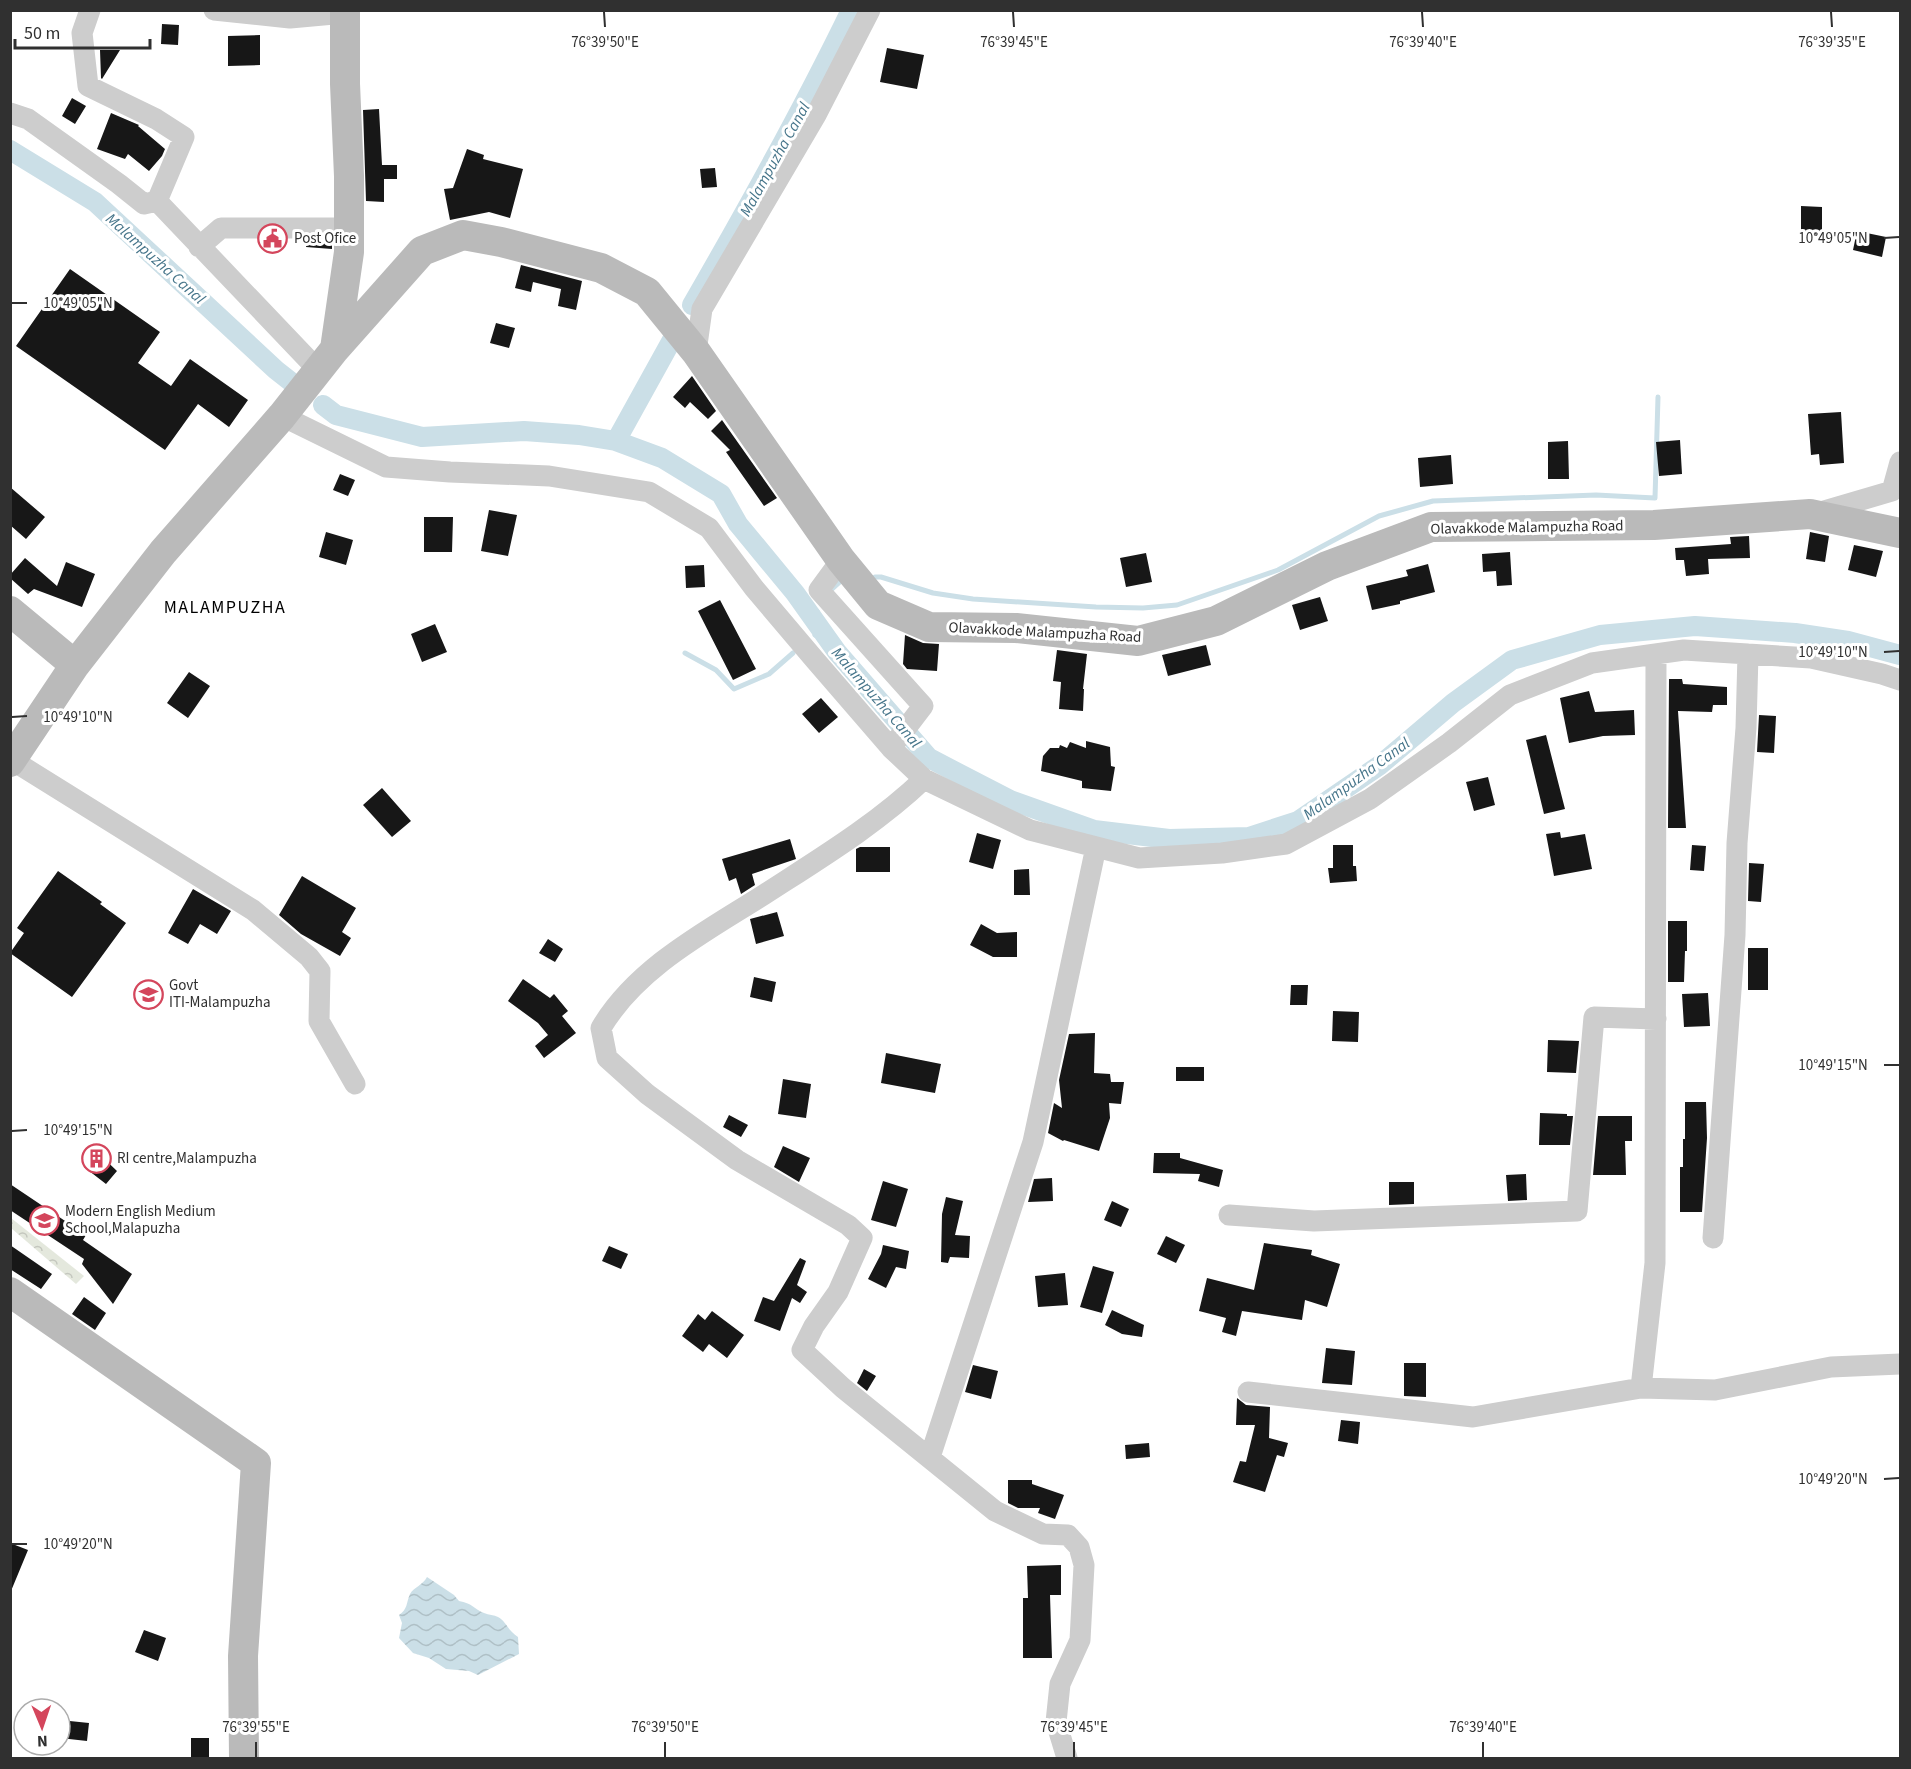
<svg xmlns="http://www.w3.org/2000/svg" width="1911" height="1769" viewBox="0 0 1911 1769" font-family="'Source Sans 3',sans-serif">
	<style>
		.forest { fill: url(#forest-crowns) }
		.water { fill: url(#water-waves) }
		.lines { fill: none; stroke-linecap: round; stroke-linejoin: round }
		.stream { stroke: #cbdfe7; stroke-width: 5 }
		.canal { stroke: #cbdfe7; stroke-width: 20 }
		.building { fill: #171717 }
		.street { stroke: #cdcdcd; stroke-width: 21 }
		.secondary { stroke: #bababa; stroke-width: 30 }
		.ticks { fill: none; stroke: #303030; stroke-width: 2 }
		.labels { text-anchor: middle; stroke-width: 6; stroke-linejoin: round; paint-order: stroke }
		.poi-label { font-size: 15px; fill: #303030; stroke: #fff; text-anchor: start }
		.street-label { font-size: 15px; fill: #303030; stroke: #fff }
		.water-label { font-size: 16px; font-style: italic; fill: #46758a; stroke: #fff }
		.quarter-label { font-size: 18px; letter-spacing: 1.5px; fill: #000; stroke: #fff }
		.ticks-label { font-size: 15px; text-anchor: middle; fill: #303030; stroke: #fff; stroke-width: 6; stroke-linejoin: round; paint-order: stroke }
	</style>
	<defs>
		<pattern id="forest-crowns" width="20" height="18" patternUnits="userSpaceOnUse" patternTransform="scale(1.5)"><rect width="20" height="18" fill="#e4e8dd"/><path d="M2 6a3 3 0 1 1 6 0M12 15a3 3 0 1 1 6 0" fill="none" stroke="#c4c7be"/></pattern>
		<pattern id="water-waves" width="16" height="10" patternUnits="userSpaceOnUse" patternTransform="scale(1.5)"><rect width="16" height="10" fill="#cbdfe7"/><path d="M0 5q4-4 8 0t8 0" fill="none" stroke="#afc0c6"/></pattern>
	</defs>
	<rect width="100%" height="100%" fill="#fff"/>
	<path class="forest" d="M10 1218H11L84 1276 76 1284 11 1228Z"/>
	<path class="water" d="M427 1577 454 1595 459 1601C472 1603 474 1609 484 1613 489 1615 494 1615 498 1617 507 1622 507 1630 518 1637L519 1654 478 1675 469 1671 446 1669 429 1658 413 1653 399 1638 402 1623 399 1615C408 1609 406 1603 410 1594 414 1587 423 1585 427 1577Z"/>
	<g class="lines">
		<path class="stream" d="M875 577H881L933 593 973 599 1096 607 1143 608 1177 605 1278 570 1379 516 1433 501 1596 495 1655 498 1658 397
			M831 590 842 580
			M815 635 817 633 809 623 817 611
			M685 653 716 670 734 689 769 674 793 653"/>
		<path class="canal" d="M10 150 95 202 276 370 290 381
			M692 305C748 208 802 111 851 10
			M323 405 336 415 422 437 524 431 579 435 616 441 662 458 721 494 738 524 795 593 837 652 929 758 1010 800 1094 830 1169 839 1249 837 1298 821 1380 765 1453 703 1512 660 1600 635 1695 626 1795 633 1848 641 1900 655
			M616 441 673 338"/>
	</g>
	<path class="building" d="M162 24 179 25 178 45 161 44Z
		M260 35V65L228 66V36Z
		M887 48 924 55 917 89 880 82Z
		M100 50H120L102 79 101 78Z
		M72 98 86 106 75 124 62 116Z
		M379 109 382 165H397V179H384V202L366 201 363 110Z
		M111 113 139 125 138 126 165 149 162 156 149 171 128 154 125 159 97 149Z
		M467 149 484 155 483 159 523 169 510 218 489 212 450 220 444 189 453 188Z
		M715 168 717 187 702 188 700 169Z
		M1801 206 1822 207V235L1801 234Z
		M1857 231 1886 237 1882 257 1853 250Z
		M307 241H332V249L306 247Z
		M521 265 582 281 576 310 558 306 561 289 533 282 531 292 515 288Z
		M70 269 160 332 138 363 171 386 190 359 248 400 229 427 198 404 165 450 16 346Z
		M496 323 515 328 509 348 490 343Z
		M692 376 716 411 708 419 690 402 685 408 673 397Z
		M1841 412 1844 463 1820 465 1819 454 1811 455 1808 414Z
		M722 420 777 498 764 506 726 452 730 450 711 431Z
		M1680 440 1682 474 1659 476 1656 442Z
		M1568 441 1569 479H1548V442Z
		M1451 455 1453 484 1420 487 1418 458Z
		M340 474 355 480 348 496 333 490Z
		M10 487 45 517 26 539 10 525Z
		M489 510 517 515 508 556 481 551Z
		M424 517H453L452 552H424Z
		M326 532 353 540 346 565 319 557Z
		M1810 532 1829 536 1825 562 1806 559Z
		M1749 536 1750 558 1708 559 1709 574 1686 576 1684 560H1676L1675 548 1731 544 1730 537Z
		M1854 545 1883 551 1876 577 1848 570Z
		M1510 552 1512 585 1497 586 1496 571 1483 572 1482 554Z
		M1146 553 1152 582 1126 587 1120 558Z
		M25 558 57 586 66 562 95 574 82 607 34 589 28 594 10 578V575Z
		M1428 564 1435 592 1400 601V604L1372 610 1366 586 1408 576 1406 570Z
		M704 565 705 587 686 588 685 566Z
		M1320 597 1328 621 1300 630 1292 605Z
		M720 600 756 669 733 680 698 611Z
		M435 624 447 652 422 662 411 634Z
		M905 635 923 643 939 644 937 671 907 669 903 664Z
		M1206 645 1211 665 1168 676 1162 655Z
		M1057 650 1087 654 1083 689H1084L1083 711 1059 709 1061 682 1053 681Z
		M189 672 210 686 188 718 167 703Z
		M1669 679H1682L1683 684 1727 687V705H1713L1712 712 1678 711 1686 828H1668Z
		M1589 691 1595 712 1634 710 1635 735 1603 736 1569 743 1560 698Z
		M821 698 838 717 819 733 802 714Z
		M1759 715 1776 716 1774 753 1757 752Z
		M1546 735 1565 809 1544 814 1526 740Z
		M1086 741 1110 747 1111 766 1115 767 1111 791 1082 788V781L1041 771 1043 756 1050 748H1059L1060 745 1067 748 1070 742 1086 748Z
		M1488 777 1495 805 1474 811 1466 782Z
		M382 788 411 821 392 837 363 805Z
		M1560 832 1561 838 1585 834 1592 869 1554 876 1546 834Z
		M977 833 1001 840 993 869 969 862Z
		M790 839 796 859 752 874 755 885 741 894 736 878 729 881 722 859Z
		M1333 845H1353V866H1356L1357 881 1330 883 1328 868H1333Z
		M1692 845 1706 846 1704 871 1690 870Z
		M860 847H890V872H856V849Z
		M1749 863 1764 864 1761 902 1748 901Z
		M1029 869 1030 895H1014V870Z
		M58 871 102 902 100 904 126 923 72 997 10 953 24 933 17 928Z
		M302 876 356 908 342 932 351 938 340 956 301 934 279 915Z
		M193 889 231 911 217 934 200 924 188 944 168 933Z
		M777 912 784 936 756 944 750 919Z
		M1668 921H1687V951H1685L1684 982H1668Z
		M981 924 997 933 1017 932V957H993L970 945Z
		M548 939 563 949 555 962 539 953Z
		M1748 948H1768V990H1748Z
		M754 977 776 982 772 1002 750 997Z
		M523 979 550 998 554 994 568 1011 562 1016 576 1033 544 1058 535 1046 548 1035 538 1023 508 1001Z
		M1291 985H1308L1307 1005H1290Z
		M1708 993 1710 1026 1684 1027 1682 994Z
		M1333 1011 1359 1012 1358 1042 1332 1041Z
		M1095 1033 1094 1073 1110 1074 1111 1082H1124L1121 1104 1109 1103 1110 1118 1099 1151 1064 1140 1063 1141 1048 1133 1054 1103 1062 1108 1059 1080 1069 1034Z
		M1548 1040 1579 1041 1576 1073 1547 1072Z
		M886 1053 941 1064 935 1093 881 1083Z
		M1176 1067H1204V1081H1176Z
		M783 1079 811 1084 806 1118 778 1114Z
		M1685 1102H1706L1707 1138 1702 1212H1680V1167H1683V1139H1685Z
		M1540 1113 1567 1114V1116H1573L1570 1145H1539Z
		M729 1115 748 1125 741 1137 723 1127Z
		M1598 1116H1632V1141H1625L1626 1175H1593Z
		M783 1146 810 1158 799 1182 774 1167Z
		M94 1149 117 1171 106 1184 84 1167Z
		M1154 1153H1180V1158L1223 1170 1219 1187 1198 1181 1200 1174 1153 1173Z
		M1526 1174 1527 1200 1508 1201 1506 1175Z
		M1052 1178 1053 1201 1028 1202 1034 1179Z
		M883 1181 908 1189 896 1227 871 1220Z
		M1389 1182H1414V1204L1389 1205Z
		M10 1184 86 1235 83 1240 132 1274 113 1304 82 1264 84 1259 10 1210Z
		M946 1197 963 1201 955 1235 970 1236 969 1258 950 1257 948 1263 941 1262 942 1214Z
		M1112 1201 1129 1209 1121 1227 1104 1220Z
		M1166 1236 1185 1245 1176 1263 1157 1254Z
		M1264 1243 1312 1250 1311 1255 1340 1264 1327 1307 1305 1300 1302 1320 1242 1311 1236 1336 1222 1332 1226 1318 1199 1311 1207 1278 1254 1290Z
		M10 1245 52 1274 41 1289 10 1269Z
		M883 1245 909 1251 906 1269 896 1267 886 1288 868 1279 881 1254Z
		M609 1246 628 1254 621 1269 602 1261Z
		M800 1258 806 1261 797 1285 807 1292 800 1303 792 1298 780 1331 754 1321 763 1297 774 1301Z
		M1093 1266 1114 1272 1102 1313 1080 1307Z
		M1065 1273 1068 1305 1038 1307 1035 1276Z
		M84 1297 106 1313 95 1330 72 1314Z
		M1112 1310 1144 1325 1142 1337 1122 1334 1105 1325Z
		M712 1311 744 1335 727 1358 709 1344 703 1352 682 1336 698 1314 705 1320Z
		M1326 1348 1355 1351 1352 1385 1322 1383Z
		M1404 1363H1426V1397L1404 1396Z
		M973 1365 998 1371 991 1399 965 1392Z
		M864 1369 876 1376 867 1391 857 1383Z
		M1237 1398 1246 1405 1270 1407 1269 1438 1288 1443 1284 1457 1277 1455 1265 1492 1233 1482 1240 1461 1246 1462 1255 1425H1236Z
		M1341 1420 1360 1422 1358 1444 1338 1441Z
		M1149 1443 1150 1457 1126 1459 1125 1445Z
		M1008 1480H1032V1484L1064 1495 1055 1519 1038 1513 1040 1508H1018L1008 1503Z
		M10 1543 28 1550 11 1591H10Z
		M1061 1565V1595H1050L1052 1658H1023V1598H1028L1027 1566Z
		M144 1630 166 1638 158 1661 135 1652Z
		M60 1720 89 1723 87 1741 60 1738Z
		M191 1738H209V1758H191Z"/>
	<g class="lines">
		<path class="street" d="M90 10 82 33 88 86 156 119 184 137 157 201 319 371
			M214 10 290 18 345 13
			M10 113 28 119 119 184 144 204 157 201
			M199 247 221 228H349
			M696 352 702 309 816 115 870 10
			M282 416 386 467 450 472 549 476 649 492 709 528 754 588 815 660 891 748 924 779C877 824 819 859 765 894 707 931 637 967 601 1028L607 1058 647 1094 737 1160 848 1225 862 1238 838 1292 814 1326 802 1350 843 1388 995 1511 1043 1534 1068 1535 1079 1547 1084 1565 1080 1640 1060 1684 1056 1722 1067 1758
			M1817 513 1892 491 1900 462
			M841 560 819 590 923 706 891 748
			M12 760 253 910 309 957 320 971 319 1021 355 1084
			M924 779 1030 830 1139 858 1222 853 1286 844 1370 799 1449 743 1510 695 1592 663 1684 650 1811 658 1882 674 1900 680
			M1229 1215 1314 1221 1577 1211 1594 1017 1656 1019
			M1713 1238 1735 935 1737 843 1746 728 1748 654
			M1641 1388 1655 1263 1656 654
			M1248 1392 1473 1417 1641 1388 1715 1390 1831 1367 1900 1364
			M930 1457 1033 1142 1096 847"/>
		<path class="secondary" d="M335 349 349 252V176L345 84V10
			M10 611 75 665
			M10 762 75 665 163 552 282 416 335 349 422 251 463 235 501 242 601 268 647 292 696 352 841 560 878 605 929 627 1016 628 1138 641 1216 621 1327 566 1431 527 1654 525 1810 514 1900 533
			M10 1292 256 1463 243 1656 244 1758"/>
	</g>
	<path class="ticks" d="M604 12 605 27M1013 12 1014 27M1422 12 1423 27M1831 12 1832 27M1884 238 1899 237M12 303H27M1884 652 1899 651M12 717 27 716M1884 1065H1899M12 1131 27 1130M1884 1479 1899 1478M12 1544H27M256 1742V1757M665 1742V1757M1074 1742V1757M1483 1742V1757"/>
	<defs>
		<symbol id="civic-ring" viewBox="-11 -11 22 22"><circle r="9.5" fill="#fff" stroke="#d4465c" stroke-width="1.5"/><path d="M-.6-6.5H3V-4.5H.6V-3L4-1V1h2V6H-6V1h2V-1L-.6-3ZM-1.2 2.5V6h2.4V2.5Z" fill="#d4465c"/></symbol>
		<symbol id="university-ring" viewBox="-11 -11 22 22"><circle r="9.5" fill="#fff" stroke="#d4465c" stroke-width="1.5"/><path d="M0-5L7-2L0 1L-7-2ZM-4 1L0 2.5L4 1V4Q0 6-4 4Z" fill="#d4465c"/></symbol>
		<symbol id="building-ring" viewBox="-11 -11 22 22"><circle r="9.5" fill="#fff" stroke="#d4465c" stroke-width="1.5"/><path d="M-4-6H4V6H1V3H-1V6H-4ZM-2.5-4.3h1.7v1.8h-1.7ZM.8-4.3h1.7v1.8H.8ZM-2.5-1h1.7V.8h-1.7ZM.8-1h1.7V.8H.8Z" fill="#d4465c"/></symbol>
		<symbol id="school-ring" viewBox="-11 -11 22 22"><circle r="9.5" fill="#fff" stroke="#d4465c" stroke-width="1.5"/><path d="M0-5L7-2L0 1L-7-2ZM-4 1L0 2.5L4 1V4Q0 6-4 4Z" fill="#d4465c"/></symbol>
	</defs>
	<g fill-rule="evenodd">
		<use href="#civic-ring" x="256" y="222" width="33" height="33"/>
		<use href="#university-ring" x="132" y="978" width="33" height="33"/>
		<use href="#building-ring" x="80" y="1142" width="33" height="33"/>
		<use href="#school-ring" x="28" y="1204" width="33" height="33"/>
	</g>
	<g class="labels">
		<g class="poi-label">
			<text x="294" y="243">Post Ofice</text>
			<text x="169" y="990">Govt<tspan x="169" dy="17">ITI-Malampuzha</tspan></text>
			<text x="117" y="1163">RI centre,Malampuzha</text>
			<text x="65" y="1216">Modern English Medium<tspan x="65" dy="17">School,Malapuzha</tspan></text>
		</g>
		<g class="street-label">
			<text transform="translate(1527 527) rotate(-1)" y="5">Olavakkode Malampuzha Road</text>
			<text transform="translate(1045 632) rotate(3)" y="5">Olavakkode Malampuzha Road</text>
		</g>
		<g class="water-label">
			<text transform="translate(774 159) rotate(-61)" y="6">Malampuzha Canal</text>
			<text transform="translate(156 258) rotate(42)" y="6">Malampuzha Canal</text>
			<text transform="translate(877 697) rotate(49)" y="6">Malampuzha Canal</text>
			<text transform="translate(1356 778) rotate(-36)" y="6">Malampuzha Canal</text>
		</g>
		<g class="quarter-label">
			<text x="225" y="613">MALAMPUZHA</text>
		</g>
	</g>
	<g class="ticks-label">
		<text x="605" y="47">76°39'50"E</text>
		<text x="1014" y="47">76°39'45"E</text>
		<text x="1423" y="47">76°39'40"E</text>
		<text x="1832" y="47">76°39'35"E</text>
		<text x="1833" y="243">10°49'05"N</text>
		<text x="78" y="308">10°49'05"N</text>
		<text x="1833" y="657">10°49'10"N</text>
		<text x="78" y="722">10°49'10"N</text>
		<text x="1833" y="1070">10°49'15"N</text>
		<text x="78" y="1135">10°49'15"N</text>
		<text x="1833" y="1484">10°49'20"N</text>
		<text x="78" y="1549">10°49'20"N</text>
		<text x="256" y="1732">76°39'55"E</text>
		<text x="665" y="1732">76°39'50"E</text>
		<text x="1074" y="1732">76°39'45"E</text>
		<text x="1483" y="1732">76°39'40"E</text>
	</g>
	<rect width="1911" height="1769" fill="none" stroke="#303030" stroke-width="24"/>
	<g transform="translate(42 1727) rotate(178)"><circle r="28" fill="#ffffff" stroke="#acacac" stroke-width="1.5"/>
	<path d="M0-4.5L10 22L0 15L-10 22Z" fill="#d4465c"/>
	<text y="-9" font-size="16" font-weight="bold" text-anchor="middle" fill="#303030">N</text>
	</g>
	<path d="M15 39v9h135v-9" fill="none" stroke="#303030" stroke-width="3"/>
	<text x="24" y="39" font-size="18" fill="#303030" stroke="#ffffff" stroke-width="4.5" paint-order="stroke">50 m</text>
</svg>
